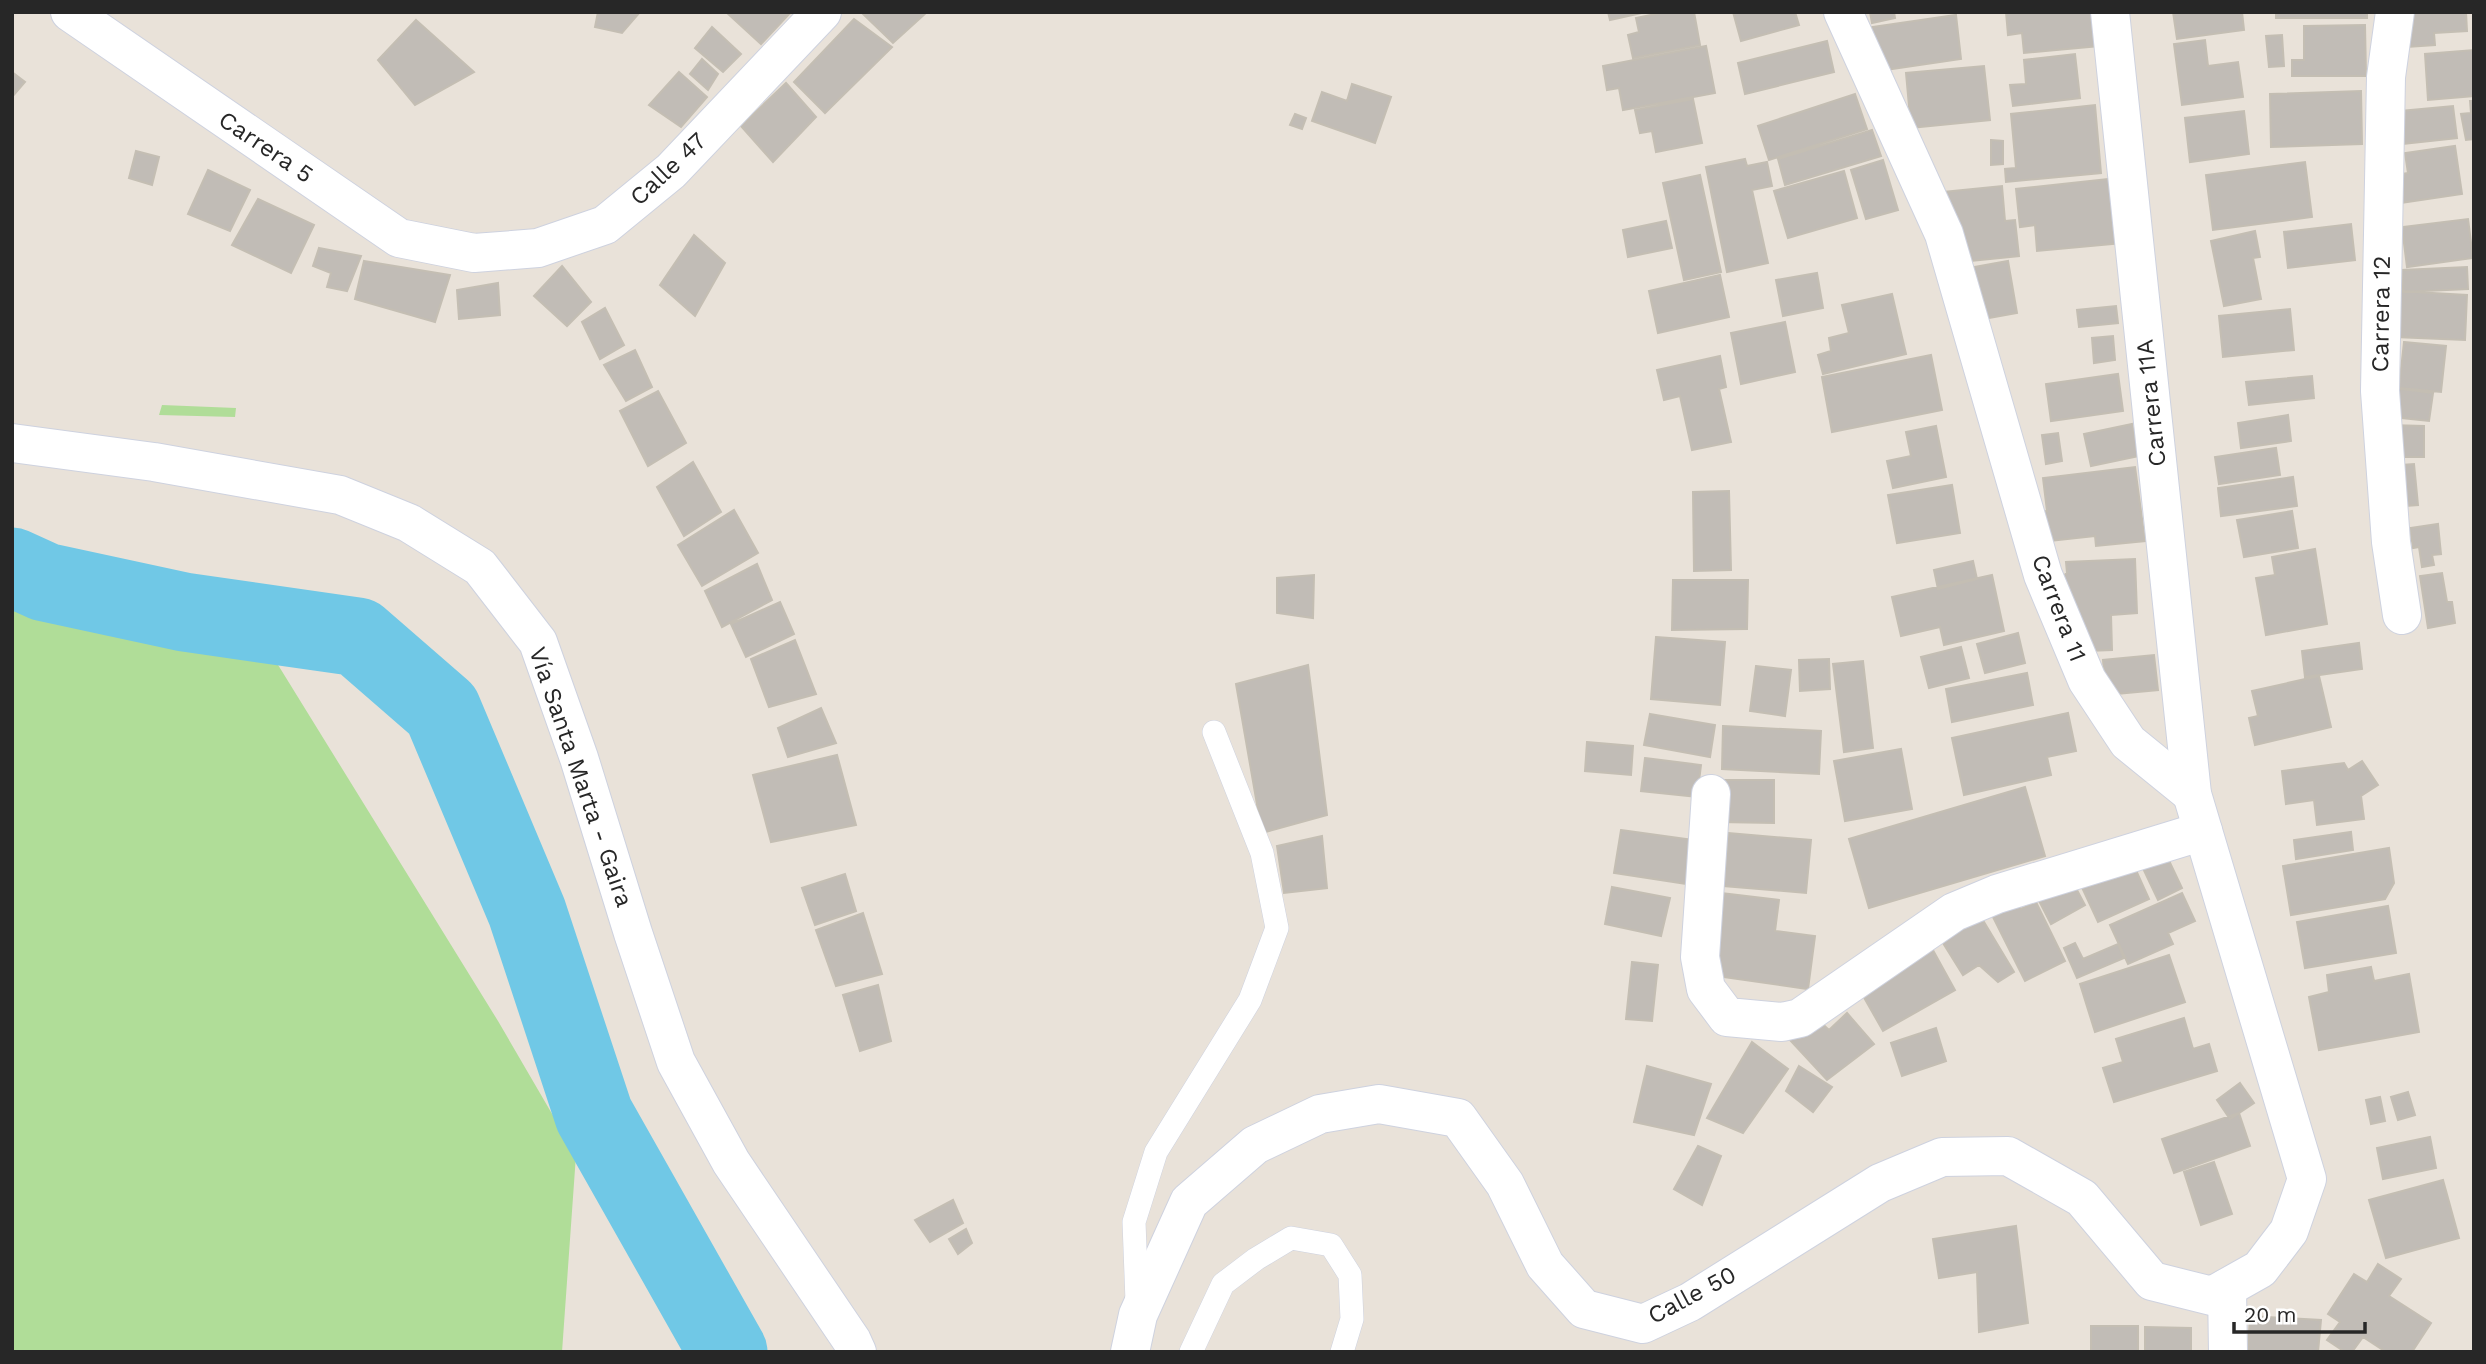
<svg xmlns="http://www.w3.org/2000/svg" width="2486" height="1364" viewBox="0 0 2486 1364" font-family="'Work Sans',sans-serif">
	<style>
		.green { fill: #b0dd98 }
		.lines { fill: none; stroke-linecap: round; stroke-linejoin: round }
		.river { stroke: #70c8e6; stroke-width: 79 }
		.building { fill: #c1bcb6; stroke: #c4beb3; stroke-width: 2 }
		.lane-casing { stroke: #ced2df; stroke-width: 24 }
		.street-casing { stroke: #ced2df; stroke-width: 40 }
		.secondary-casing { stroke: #ced2df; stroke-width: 40 }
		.lane { stroke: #fff; stroke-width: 23 }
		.street { stroke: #fff; stroke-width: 38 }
		.secondary { stroke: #fff; stroke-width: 38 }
		.labels { text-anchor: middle; stroke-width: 5; stroke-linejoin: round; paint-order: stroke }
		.street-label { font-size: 24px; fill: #272727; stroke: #fff }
	</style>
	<rect width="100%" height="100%" fill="#e9e2d9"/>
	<path class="green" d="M162 405 236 408 235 417 159 415Z
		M12 557 254 626 498 1021 576 1155 562 1352H12Z"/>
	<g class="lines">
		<path class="river" d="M12 567 45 582 184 612 358 637 442 710 527 912 594 1115 728 1352"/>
	</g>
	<path class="building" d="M598 12H640L622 33 595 27Z
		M726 12H789L790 13 761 44Z
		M861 12H927L893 43Z
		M1608 12H1646L1610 20Z
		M1665 12H1694L1700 45 1633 58 1628 35 1639 32 1636 18Z
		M1733 12H1795L1799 25 1741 41Z
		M1870 12H1894L1895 18 1872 23Z
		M2006 12H2096L2099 46 2024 53 2022 33 2008 35Z
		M2173 12H2242L2244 30 2177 39Z
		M2276 12H2367V18H2276Z
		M2404 12H2466L2467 31 2434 33 2435 45 2407 47Z
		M1956 15 1961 59 1878 71 1872 27Z
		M854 19 892 47 825 113 794 82Z
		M416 20 474 72 415 105 378 60Z
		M2365 25 2366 76H2292V60H2304V26Z
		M712 27 741 54 723 72 695 48Z
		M2282 35 2284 66 2269 67 2266 36Z
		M2205 40 2208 66 2238 62 2243 97 2182 105 2174 44Z
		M1827 41 1834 72 1745 94 1738 63Z
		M1706 46 1715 93 1623 110 1619 88 1607 90 1603 66Z
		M2474 50V96L2428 100 2425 54Z
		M2075 54 2080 98 2013 106 2010 85 2026 84 2024 60Z
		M702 59 718 74 708 90 690 74Z
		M1984 66 1990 120 1911 128 1906 73Z
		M12 72 25 82 12 97Z
		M679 72 707 97 681 127 649 105Z
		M786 83 816 117 773 162 741 126Z
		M1352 84 1391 97 1375 143 1312 121 1322 92 1347 101Z
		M2361 91 2362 144 2271 147 2270 94Z
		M1855 94 1867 129 1769 160 1758 126Z
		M1693 99 1702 143 1656 152 1652 131 1640 133 1635 110Z
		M2470 101H2474V139L2466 140 2461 114 2471 113Z
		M2095 105 2101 173 2006 182 2005 169 2016 168 2011 114Z
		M2453 106 2457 138 2394 145 2390 112Z
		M2244 111 2249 154 2190 162 2185 118Z
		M1295 114 1306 118 1302 129 1290 125Z
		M1872 130 1881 156 1785 185 1778 159Z
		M1991 140 2003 141V164L1991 165Z
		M2455 146 2462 194 2400 203 2396 175 2408 173 2405 153Z
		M136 151 159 157 152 185 129 178Z
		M1745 159 1747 166 1767 162 1772 186 1752 190 1768 263 1727 272 1706 167Z
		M1883 160 1898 210 1866 219 1851 170Z
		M2305 162 2312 217 2213 230 2206 175Z
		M208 170 250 190 230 231 188 214Z
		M1844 171 1857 218 1788 238 1774 191Z
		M1700 175 1721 272 1684 280 1663 183Z
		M2126 177 2133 242 2037 251 2035 225 2020 227 2016 189Z
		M2002 186 2005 221 2015 220 2019 256 1961 262 1944 192Z
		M258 199 314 225 291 273 232 245Z
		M2468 219 2473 258 2407 267 2402 227Z
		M1666 221 1672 248 1628 257 1623 230Z
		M2351 224 2355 260 2288 268 2284 232Z
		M2255 231 2260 257 2253 258 2261 299 2224 306 2211 241Z
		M694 235 725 263 695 316 660 285Z
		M319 248 361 256 347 291 327 287 331 273 313 266Z
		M364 261 450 275 435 322 355 299Z
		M2008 261 2017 313 1972 321 1963 269Z
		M562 266 591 302 567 326 534 296Z
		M2467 267 2468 289 2403 292 2402 270Z
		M1817 273 1823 308 1783 316 1776 280Z
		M1720 275 1729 317 1658 333 1649 291Z
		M498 283 500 315 459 319 457 290Z
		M2397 291 2467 295 2465 340 2395 337Z
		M1892 294 1906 354 1823 374 1818 355 1831 351 1829 338 1849 333 1842 305Z
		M2116 306 2118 323 2079 327 2077 310Z
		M605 308 624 345 600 359 582 322Z
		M2290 309 2294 350 2223 357 2219 316Z
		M1785 322 1795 372 1741 384 1731 333Z
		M2113 336 2115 360 2094 363 2092 338Z
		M2404 342 2446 346 2441 392 2399 388Z
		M635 350 652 387 626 401 604 365Z
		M1931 355 1942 410 1832 432 1822 377Z
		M1720 356 1726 387 1719 389 1731 442 1692 450 1680 396 1664 400 1657 370Z
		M2118 374 2123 411 2051 421 2046 384Z
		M2312 376 2314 398 2249 405 2246 382Z
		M2387 387 2433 393 2429 421 2383 416Z
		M658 391 686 443 648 466 620 411Z
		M2288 415 2291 441 2241 448 2238 423Z
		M2132 424 2139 456 2091 466 2084 434Z
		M2389 425 2424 426V457H2389Z
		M1936 426 1946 477 1893 488 1887 461 1911 456 1906 432Z
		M2058 433 2062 461 2046 464 2042 435Z
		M2276 448 2280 475 2219 484 2215 457Z
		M693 462 721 512 684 536 657 487Z
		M2414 464 2418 505 2391 507 2387 466Z
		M2135 467 2145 541 2096 546 2095 536 2041 542 2038 512 2047 511 2043 478Z
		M2293 477 2297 506 2221 516 2218 488Z
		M1952 485 1960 533 1897 543 1888 495Z
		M1729 491 1731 570 1694 571 1693 492Z
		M734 510 758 553 702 586 678 545Z
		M2292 511 2298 548 2244 557 2237 520Z
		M2438 524 2441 554 2432 555 2434 565 2422 567 2419 547 2413 548 2410 528Z
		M2315 549 2327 624 2266 635 2256 578 2275 575 2272 557Z
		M2135 559 2137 613 2111 615 2112 650 2086 651 2056 581 2067 573 2066 562Z
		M1973 561 1977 579 1938 589 1934 570Z
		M757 564 772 600 722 627 705 591Z
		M2442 573 2447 602H2452L2455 623 2428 628 2420 576Z
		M1314 575 1313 618 1277 613V578Z
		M1992 575 2004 631 1944 645 1940 627 1901 636 1892 597Z
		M1673 580H1748L1747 629 1672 630Z
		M780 602 794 634 746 657 731 624Z
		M2018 633 2025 663 1985 673 1977 644Z
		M1656 637 1725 642 1720 705 1651 699Z
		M795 640 816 694 769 707 751 659Z
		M2359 643 2362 669 2305 677 2302 651Z
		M1961 647 1969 678 1929 688 1921 657Z
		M2154 655 2158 690 2106 695 2103 660Z
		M1829 659 1830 689 1800 691 1799 660Z
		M1863 661 1873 748 1844 752 1833 664Z
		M1308 665 1327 815 1262 833 1236 684Z
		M1756 666 1791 670 1785 716 1750 711Z
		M2027 673 2033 705 1952 722 1946 689Z
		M2319 676 2331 727 2255 745 2249 718 2258 716 2252 691Z
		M821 708 836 743 788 757 778 728Z
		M2068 713 2076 751 2047 757 2051 775 1964 795 1952 738Z
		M1650 714 1715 725 1710 757 1644 745Z
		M1723 726 1821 731 1819 774 1722 769Z
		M1587 742 1633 746 1631 775 1585 771Z
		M1901 749 1912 809 1845 821 1834 761Z
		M837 755 856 825 771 842 753 775Z
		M1645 758 1701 765 1697 797 1641 791Z
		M2362 761 2378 785 2361 796 2364 819 2317 825 2314 800 2286 804 2282 771 2344 763 2348 770Z
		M1719 780H1774V823L1719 822Z
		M2025 787 2045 856 1869 908 1849 839Z
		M1621 830 1694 840 1687 884 1614 873Z
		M2351 832 2353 850 2296 859 2294 840Z
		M1728 833 1811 840 1806 893 1724 886Z
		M1322 836 1327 888 1284 893 1277 846Z
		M2163 848 2182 888 2158 900 2139 860Z
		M2389 848 2394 883 2385 899 2291 915 2283 866Z
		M2130 857 2149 899 2098 922 2079 881Z
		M845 874 856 911 815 925 802 888Z
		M2070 877 2085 905 2051 924 2036 895Z
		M1612 887 1670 898 1661 936 1605 924Z
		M1721 893 1779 900 1775 931 1815 936 1808 989 1709 975Z
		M2182 893 2195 921 2168 933 2173 944 2128 964 2110 925Z
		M2016 899 2021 909 2036 902 2065 961 2025 981 1990 911Z
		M2388 906 2396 953 2305 968 2297 922Z
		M863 913 882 974 836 986 816 930Z
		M1981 917 2014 972 1998 982 1979 965 1963 975 1933 927Z
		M1929 943 1955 990 1883 1031 1857 985Z
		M2075 943 2083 959 2118 944 2124 958 2077 978 2064 948Z
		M2169 955 2185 1002 2095 1032 2080 984Z
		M1632 962 1658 965 1652 1021 1626 1019Z
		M2371 967 2374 981 2409 974 2419 1032 2319 1050 2309 997 2329 992 2327 975Z
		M878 985 891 1041 860 1051 843 995Z
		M1847 1013 1874 1044 1827 1080 1790 1040 1814 1016 1829 1030Z
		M2184 1018 2193 1049 2209 1044 2217 1071 2114 1102 2103 1068 2123 1062 2116 1039Z
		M1936 1028 1946 1061 1902 1076 1891 1043Z
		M1752 1042 1788 1069 1743 1133 1707 1118Z
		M1647 1066 1711 1084 1694 1135 1634 1122Z
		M1799 1066 1832 1087 1813 1112 1786 1091Z
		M2240 1083 2254 1103 2230 1119 2217 1100Z
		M2408 1092 2415 1115 2398 1120 2391 1097Z
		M2380 1097 2385 1121 2371 1124 2366 1100Z
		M2239 1113 2250 1146 2174 1173 2162 1139Z
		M2430 1137 2436 1168 2383 1179 2377 1148Z
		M1698 1146 1721 1156 1702 1205 1674 1189Z
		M2214 1162 2232 1214 2201 1225 2184 1172Z
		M2443 1180 2459 1238 2386 1258 2369 1200Z
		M953 1200 963 1223 930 1242 915 1220Z
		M2016 1226 2028 1323 1979 1332 1977 1272 1939 1278 1933 1239Z
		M966 1229 972 1243 958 1254 949 1239Z
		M2378 1264 2401 1279 2389 1296 2431 1323 2412 1352H2386L2363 1337 2352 1352H2345L2327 1340 2340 1322 2328 1314 2354 1274 2367 1282Z
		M2250 1316 2321 1320 2318 1352H2248Z
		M2091 1326H2138V1352H2091Z
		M2145 1327 2191 1328V1352H2145Z"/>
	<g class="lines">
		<defs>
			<path id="lane" d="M1137 1301 1134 1222 1156 1152 1250 1000 1277 928 1262 853 1214 732
				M1191 1352 1223 1284 1256 1259 1291 1238 1331 1245 1350 1275 1352 1319 1342 1352"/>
			<path id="street" d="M70 12 399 238 474 253 538 248 605 225 671 171 822 12
				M1843 12 1944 234 2043 575 2087 680 2128 742 2192 794
				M2395 12 2386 77 2380 391 2391 542 2402 615
				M1711 794 1700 957 1706 989 1727 1017 1782 1022 1800 1018 1954 912 1997 894 2203 831
				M2227 1288 2228 1352"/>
			<path id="secondary" d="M12 443 154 462 340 495 409 523 480 567 538 642 579 758 633 933 676 1062 731 1162 852 1341 857 1352
				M1130 1352 1138 1315 1189 1202 1255 1145 1320 1114 1379 1104 1458 1118 1505 1184 1545 1265 1584 1309 1643 1324 1690 1302 1880 1183 1942 1157 2008 1156 2082 1198 2152 1281 2212 1296 2260 1269 2289 1231 2307 1179 2192 794 2110 12"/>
		</defs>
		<use href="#lane" class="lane-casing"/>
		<use href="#street" class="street-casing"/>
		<use href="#secondary" class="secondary-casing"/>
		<use href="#lane" class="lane"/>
		<use href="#street" class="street"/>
		<use href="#secondary" class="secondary"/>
	</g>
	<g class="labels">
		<g class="street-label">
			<text transform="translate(266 147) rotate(34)" y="8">Carrera 5</text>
			<text transform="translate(668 169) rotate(-43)" y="8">Calle 47</text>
			<text transform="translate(2381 314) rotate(-89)" y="8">Carrera 12</text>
			<text transform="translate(2151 403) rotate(-96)" y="8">Carrera 11A</text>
			<text transform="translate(2059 608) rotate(69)" y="8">Carrera 11</text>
			<text transform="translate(581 777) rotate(71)" y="8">Vía Santa Marta - Gaira</text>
			<text transform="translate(1692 1295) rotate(-28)" y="8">Calle 50</text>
		</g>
	</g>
	<rect width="2486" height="1364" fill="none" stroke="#272727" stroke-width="28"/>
	<path d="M2234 1322v10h131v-10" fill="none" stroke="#272727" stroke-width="3.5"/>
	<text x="2244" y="1322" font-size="21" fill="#272727" stroke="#ffffff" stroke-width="5" paint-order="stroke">20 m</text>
</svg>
